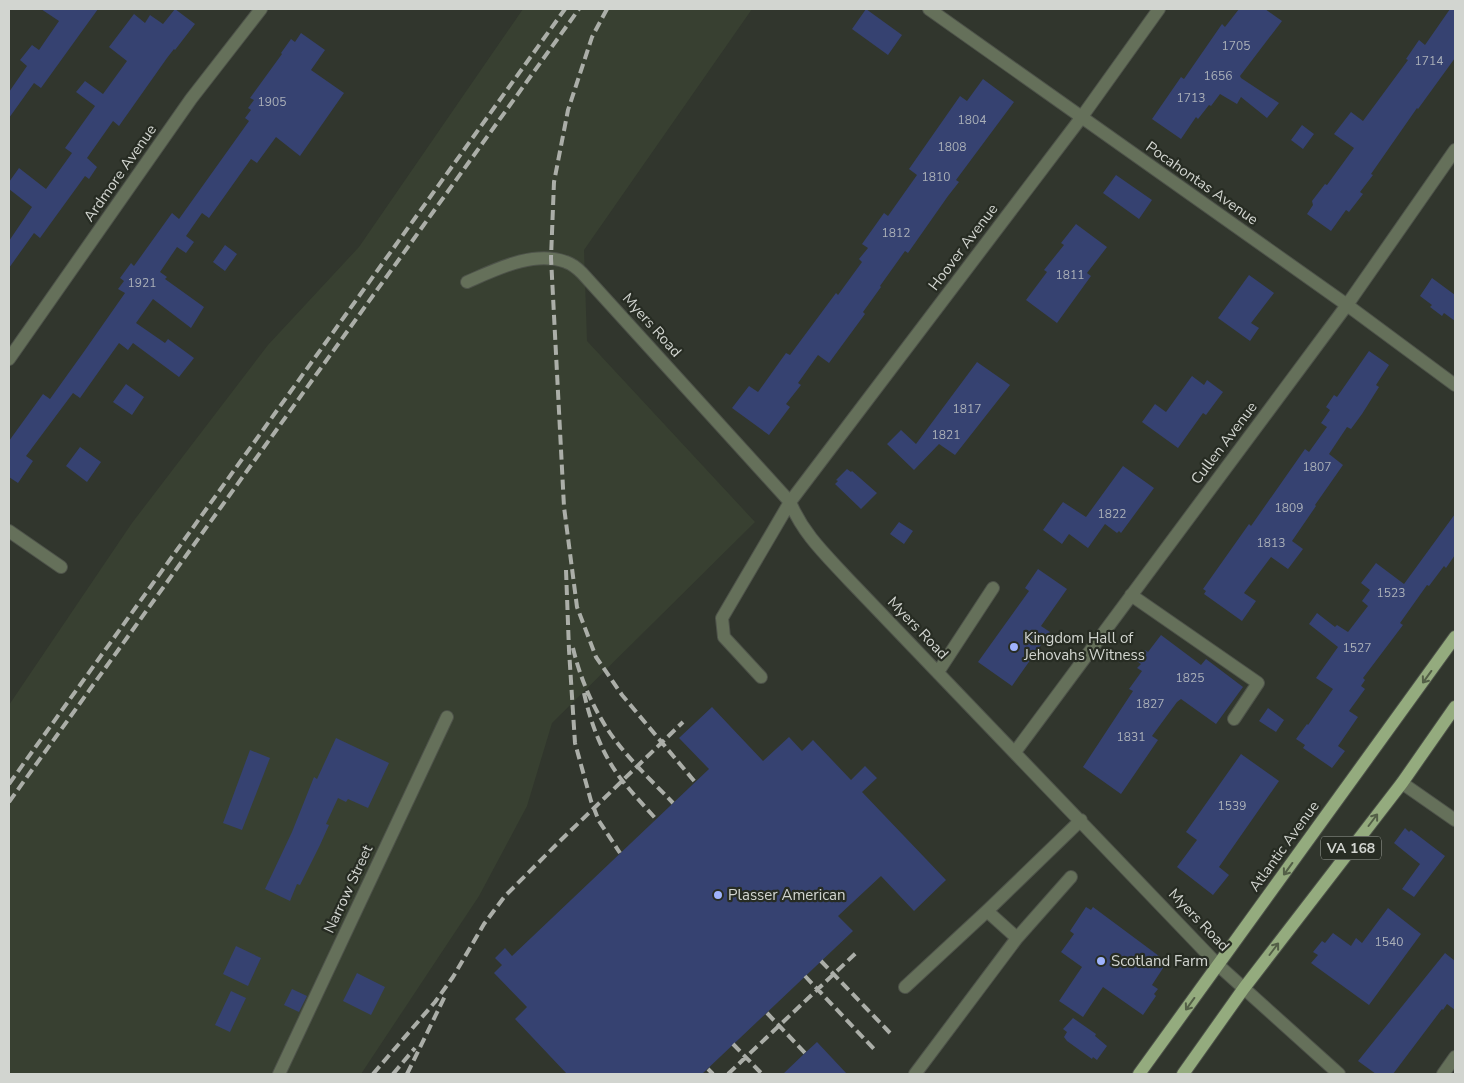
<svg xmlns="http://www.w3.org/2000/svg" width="1464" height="1083" viewBox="0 0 1464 1083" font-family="'Nunito Sans',sans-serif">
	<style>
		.built { fill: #384031 }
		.building { fill: #364271 }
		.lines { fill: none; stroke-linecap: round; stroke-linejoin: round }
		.minor-casing { stroke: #4e534a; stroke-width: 14 }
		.major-casing { stroke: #4e534a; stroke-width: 14 }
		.minor { stroke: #65705a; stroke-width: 12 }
		.major { stroke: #94ab7e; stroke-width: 12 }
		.rail { stroke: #abaea8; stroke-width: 4; stroke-dasharray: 10 5; stroke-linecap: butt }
		.oneway { stroke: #535f47 }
		.poi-dot { fill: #9fb3fd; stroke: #272c23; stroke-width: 2 }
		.labels { text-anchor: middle; stroke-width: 4.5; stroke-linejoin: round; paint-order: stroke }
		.number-label { font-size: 12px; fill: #abb0b8 }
		.shield { fill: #272c23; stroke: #9fa29c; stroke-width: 1 }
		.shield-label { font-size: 14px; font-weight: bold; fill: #d2d5d0 }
		.street-label { font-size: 15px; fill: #d2d5d0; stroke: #272c23 }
		.poi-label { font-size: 15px; fill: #d2d5d0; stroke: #272c23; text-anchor: start }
	</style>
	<rect width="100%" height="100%" fill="#31362d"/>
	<path class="built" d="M523 9H752L584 250 587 341 755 522 552 723 527 806 479 896 361 1074H9V705L132 523 268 345 359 247Z"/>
	<path class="building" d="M41 9H98L41 88 34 83 9 118V92L27 66 20 60 32 45 39 50 59 21Z
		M175 9 195 24 175 50 174 49 167 58 119 126 113 121 87 158 97 167 89 179 85 176 40 238 34 233 9 268V241L32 207 9 189V182L19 168 46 189 72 153 65 148 95 106 76 92 85 81 103 94 127 61 109 47 134 14 145 23 150 15 163 24Z
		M866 9 902 35 888 55 852 29Z
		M1239 9H1265L1282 21 1240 76 1241 78 1279 103 1267 118 1241 97 1237 104 1220 94 1211 106 1209 105 1198 119 1196 117 1181 139 1152 119 1181 77 1184 79 1222 24 1225 27Z
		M1450 9H1455V58L1418 109 1417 108 1371 174 1373 175 1360 192 1363 194 1349 212 1346 210 1331 231 1307 214 1313 205 1312 201 1325 184 1327 185 1354 148 1334 134 1351 112 1363 121 1408 60 1406 59 1419 40 1425 45Z
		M301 33 325 50 311 70 344 93 300 156 276 137 257 163 251 159 209 218 202 213 186 236 194 242 186 253 177 247 160 272 167 277 165 279 204 307 191 328 153 299 136 323 165 343 168 339 194 358 179 377 133 343 128 350 119 343 80 398 73 393 26 456 33 461 18 483 9 477V441L43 394 50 399 83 353 125 293 118 289 124 281 120 278 131 263 134 266 172 213 179 219 249 121 245 118 251 110 248 108 254 100 250 98 282 54 281 53 291 39 295 42Z
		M983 79 1014 102 956 180 959 182 948 196 908 253 905 251 880 286 881 287 863 312 865 314 829 363 818 355 798 383 801 385 786 404 790 407 769 435 732 408 749 386 758 392 786 353 790 355 836 293 838 295 862 262 859 259 868 248 862 244 884 213 888 216 917 175 909 169 960 96 967 101Z
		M1302 125 1314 134 1303 149 1291 140Z
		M1116 175 1152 200 1139 219 1103 193Z
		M1076 224 1107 247 1087 273 1091 276 1057 323 1026 300 1047 272 1044 270 1064 245 1061 243Z
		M225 245 237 254 225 271 213 262Z
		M1249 275 1274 293 1251 323 1259 328 1250 341 1218 318Z
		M1432 278 1455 295V321L1444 313 1442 316 1430 307 1432 305 1420 296Z
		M1369 351 1389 365 1376 385 1379 387 1362 414 1351 429 1347 427 1329 454 1343 465 1315 505 1316 506 1292 541 1303 549 1288 569 1271 557 1244 593 1256 601 1242 621 1204 594 1206 591 1203 589 1249 524 1251 526 1305 449 1309 452 1327 427 1321 423 1330 410 1326 407 1334 395 1337 397Z
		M977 362 1010 385 955 455 939 444 914 470 887 444 901 430 916 444Z
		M1192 376 1204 385 1207 380 1223 392 1206 415 1203 413 1178 448 1142 422 1155 404 1166 412Z
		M126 384 144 397 132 415 113 402Z
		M80 447 101 462 87 482 66 466Z
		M1123 466 1154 488 1121 533 1119 531 1117 533 1105 524 1088 548 1069 534 1062 544 1043 530 1063 502 1086 517Z
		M847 469 851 472 852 471 877 493 861 509 835 484 838 481 836 480Z
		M1455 514V555L1446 568 1444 566 1429 586 1427 585 1400 623 1403 625 1363 678 1365 680 1361 686 1365 689 1349 711 1358 717 1338 746 1345 751 1332 768 1303 748 1305 745 1296 739 1307 724 1308 725 1333 689 1316 678 1338 647 1309 624 1317 613 1335 627 1337 625 1348 632 1368 606 1362 601 1370 590 1361 583 1376 563 1404 584Z
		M899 522 913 531 904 544 890 534Z
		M1038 569 1067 589 1041 626 1050 632 1012 686 978 662 1029 591 1025 588Z
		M1161 635 1201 665 1206 659 1243 687 1216 724 1181 699 1177 702 1152 736 1158 740 1121 794 1083 767 1133 691 1129 689 1142 671 1137 668 1141 664 1137 661 1145 650 1148 652Z
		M712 707 763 761 789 737 802 751 813 740 851 780 865 766 877 778 862 792 946 880 914 911 881 876 838 916 853 931 702 1074H567L515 1019 527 1007 494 973 502 965 495 958 505 948 512 956 709 769 679 738Z
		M1268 708 1284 720 1276 732 1259 721Z
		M336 738 389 763 368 808 348 799 346 802 338 798 326 824 329 825 320 845 300 885 297 884 290 901 265 889 292 832 314 777 317 779Z
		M250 750 270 758 242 830 223 823Z
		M1241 754 1279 781 1219 867 1229 875 1213 895 1177 867 1197 840 1186 832Z
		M1405 828 1409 832 1411 830 1445 856 1414 897 1402 889 1420 864 1394 843Z
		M1086 907 1091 910 1093 907 1167 962 1152 985 1158 989 1154 994 1156 996 1143 1015 1103 987 1083 1017 1059 1001 1082 967 1061 952 1074 934 1070 931Z
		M1388 908 1421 934 1369 1005 1311 963 1318 955 1313 952 1322 941 1325 943 1333 933 1351 946 1356 938 1362 943Z
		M236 946 261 958 248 986 223 974Z
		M1445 953 1455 961V1010L1447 1004 1443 1010 1442 1009 1393 1074H1376L1358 1061Z
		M357 973 385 987 371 1015 343 1001Z
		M292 989 307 996 299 1012 284 1005Z
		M231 991 246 998 230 1032 215 1025Z
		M1073 1018 1096 1034 1095 1036 1107 1046 1097 1060 1093 1057 1092 1059 1067 1041 1064 1037 1067 1032 1063 1029Z
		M817 1042 847 1074H783L805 1053Z"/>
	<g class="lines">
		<defs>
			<path id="minor" d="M929 9 1347 305 1455 385
				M467 282C497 269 534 250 566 262 572 264 578 269 582 273L790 502C803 534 826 555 849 580L1218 965 1339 1074
				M9 359 191 99 261 9
				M9 531 61 567
				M1131 595 1258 683 1234 719
				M938 672 993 588
				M761 677 724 637 722 618 790 502 1081 118 1159 9
				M1015 752 1347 305 1455 150
				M1402 783 1455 820
				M987 911 1017 938 1071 877
				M905 987 987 911 1081 820
				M279 1074 447 717
				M915 1074 1017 938
				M1443 1074 1455 1057"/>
			<path id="major" d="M1139 1074 1455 637
				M1183 1074 1244 988 1402 783 1455 707"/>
		</defs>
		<use href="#minor" class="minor-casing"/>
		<use href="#major" class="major-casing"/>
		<use href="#minor" class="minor"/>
		<use href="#major" class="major"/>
		<path class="rail" d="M607 9 592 37 568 110 554 182 551 258 564 507 577 607 596 657 622 695 695 782
			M566 570 569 650 575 743 591 801 599 821 620 853
			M573 648C580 678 593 708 610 733 628 759 652 781 673 803
			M584 693C591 725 604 759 625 784 635 796 646 808 656 819
			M9 784 565 9
			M9 802 579 9
			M821 961 890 1033
			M805 976 874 1049
			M767 1013 805 1053
			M733 1044 762 1074
			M708 1069 713 1074
			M373 1074 435 1002 453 977 484 924 505 896 561 840 683 722
			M393 1074 415 1048
			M407 1074 445 996
			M728 1074 856 953"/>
	</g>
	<defs><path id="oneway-shaft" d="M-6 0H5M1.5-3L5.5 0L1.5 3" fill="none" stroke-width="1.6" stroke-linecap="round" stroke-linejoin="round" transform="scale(1.25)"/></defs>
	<g class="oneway">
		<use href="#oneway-shaft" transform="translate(1427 677) rotate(126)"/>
		<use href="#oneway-shaft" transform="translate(1373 820) rotate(-53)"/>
		<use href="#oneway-shaft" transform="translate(1288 869) rotate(126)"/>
		<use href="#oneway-shaft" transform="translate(1274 949) rotate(-53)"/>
		<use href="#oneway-shaft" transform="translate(1190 1004) rotate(126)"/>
	</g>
	<g class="poi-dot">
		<circle cx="1014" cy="647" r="5"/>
		<circle cx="718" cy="895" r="5"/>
		<circle cx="1101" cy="961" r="5"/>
	</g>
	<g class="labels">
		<g class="number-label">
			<text x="1236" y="50">1705</text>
			<text x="1429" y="65">1714</text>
			<text x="1218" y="80">1656</text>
			<text x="1191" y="102">1713</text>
			<text x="272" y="106">1905</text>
			<text x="972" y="124">1804</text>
			<text x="952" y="151">1808</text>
			<text x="936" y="181">1810</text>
			<text x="896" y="237">1812</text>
			<text x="1070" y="279">1811</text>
			<text x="142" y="287">1921</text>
			<text x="967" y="413">1817</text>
			<text x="946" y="439">1821</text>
			<text x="1317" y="471">1807</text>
			<text x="1289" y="512">1809</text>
			<text x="1112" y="518">1822</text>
			<text x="1271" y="547">1813</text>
			<text x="1391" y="597">1523</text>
			<text x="1357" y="652">1527</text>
			<text x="1190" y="682">1825</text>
			<text x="1150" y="708">1827</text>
			<text x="1131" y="741">1831</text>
			<text x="1232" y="810">1539</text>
			<text x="1389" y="946">1540</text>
		</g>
		<rect class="shield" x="1321" y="836.5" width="60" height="23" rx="4"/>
		<g class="shield-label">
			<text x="1351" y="853">VA 168</text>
		</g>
		<g class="street-label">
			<text transform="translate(120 173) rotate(-55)" y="5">Ardmore Avenue</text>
			<text transform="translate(1202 183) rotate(35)" y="5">Pocahontas Avenue</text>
			<text transform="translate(963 247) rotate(-53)" y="5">Hoover Avenue</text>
			<text transform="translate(652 325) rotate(48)" y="5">Myers Road</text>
			<text transform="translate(1224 443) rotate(-53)" y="5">Cullen Avenue</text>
			<text transform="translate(918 628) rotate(46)" y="5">Myers Road</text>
			<text transform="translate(1284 846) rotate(-54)" y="5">Atlantic Avenue</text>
			<text transform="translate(348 889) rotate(-65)" y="5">Narrow Street</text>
			<text transform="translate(1199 920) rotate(46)" y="5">Myers Road</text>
		</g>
		<g class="poi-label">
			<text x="1024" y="643">Kingdom Hall of<tspan x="1024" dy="17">Jehovahs Witness</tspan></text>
			<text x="728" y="900">Plasser American</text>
			<text x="1111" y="966">Scotland Farm</text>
		</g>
	</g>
	<rect width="1464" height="1083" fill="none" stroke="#d2d5d0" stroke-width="20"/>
</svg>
